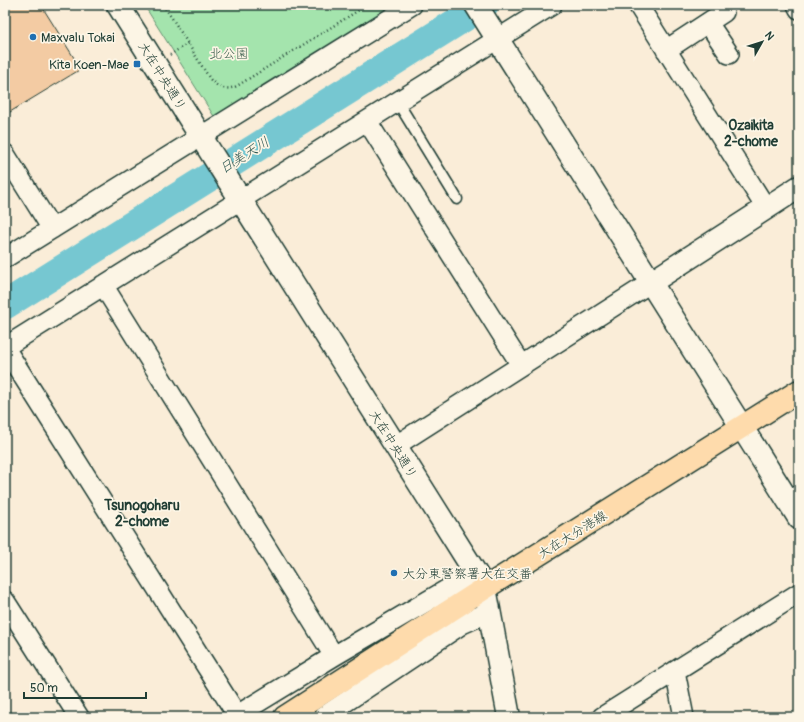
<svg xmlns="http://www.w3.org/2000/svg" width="804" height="722" viewBox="0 0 804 722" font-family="Pangolin,'Klee One',sans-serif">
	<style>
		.green { fill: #a4e4ad; stroke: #629070 }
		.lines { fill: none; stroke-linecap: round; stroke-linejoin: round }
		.river { stroke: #76c7d1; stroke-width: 29 }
		.building { fill: #f3cba3; stroke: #1f3d34 }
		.service-casing { stroke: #1f3d34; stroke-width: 13 }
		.minor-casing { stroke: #1f3d34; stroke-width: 22 }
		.tertiary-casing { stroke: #1f3d34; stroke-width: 25 }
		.primary-casing { stroke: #1f3d34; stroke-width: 25 }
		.path { stroke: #1f3d34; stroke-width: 2.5; stroke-dasharray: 1 3; stroke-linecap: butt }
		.service { stroke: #fcf5e5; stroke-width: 10 }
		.minor { stroke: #fcf5e5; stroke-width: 19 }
		.tertiary { stroke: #fcf5e5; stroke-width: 22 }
		.primary { stroke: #fedbac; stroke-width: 22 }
		.poi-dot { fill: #1f6fb2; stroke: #fcf5e5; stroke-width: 1.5 }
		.labels { text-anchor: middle; stroke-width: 3.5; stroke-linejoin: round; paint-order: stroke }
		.poi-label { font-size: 13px; fill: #1f3d34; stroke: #fcf5e5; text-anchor: start }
		.park-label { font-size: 13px; fill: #3a5e4c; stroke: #fcf5e5 }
		.street-label { font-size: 13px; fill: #1f3d34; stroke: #fcf5e5 }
		.neighbourhood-label { font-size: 14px; font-weight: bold; fill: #1f3d34; stroke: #fcf5e5 }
		.water-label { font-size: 14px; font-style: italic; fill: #305953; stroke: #fcf5e5 }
	</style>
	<rect width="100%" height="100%" fill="#faedd8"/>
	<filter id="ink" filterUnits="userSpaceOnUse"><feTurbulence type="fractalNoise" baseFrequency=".025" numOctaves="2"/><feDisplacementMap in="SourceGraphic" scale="8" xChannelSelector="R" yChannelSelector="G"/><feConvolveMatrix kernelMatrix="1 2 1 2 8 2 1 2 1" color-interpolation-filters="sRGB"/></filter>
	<g filter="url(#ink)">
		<path class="green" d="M144 5H395L215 118Z"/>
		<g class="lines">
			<path class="river" d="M5 305 484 5"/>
		</g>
		<path class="building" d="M5 5H41L81 69 5 115Z"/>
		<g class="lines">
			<defs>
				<path id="service" d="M397 101 457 199"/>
				<path id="minor" d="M638 5 766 208
					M797 5 799 9
					M708 23 729 54
					M666 50 724 12
					M367 121 521 365
					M5 154 52 229
					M5 258 412 5
					M103 285 334 656
					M5 347 552 5
					M5 348 237 715
					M395 446 650 283
					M5 601 79 717
					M675 671 684 717
					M234 717 334 656 475 573
					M323 717 462 624 489 612
					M602 717 799 593"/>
				<path id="tertiary" d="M118 5 485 588 509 717
					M476 5 799 518
					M650 283 799 187"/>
				<path id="primary" d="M285 717 485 588 799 391"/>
			</defs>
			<use href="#service" class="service-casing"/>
			<use href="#minor" class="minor-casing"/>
			<use href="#tertiary" class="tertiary-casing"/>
			<use href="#primary" class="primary-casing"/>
			<path class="path" d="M163 5 172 18 210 79C218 88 226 91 237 86L367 5
				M170 55 188 43"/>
			<use href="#service" class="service"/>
			<use href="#minor" class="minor"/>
			<use href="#tertiary" class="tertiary"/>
			<use href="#primary" class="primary"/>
		</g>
	</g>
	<g class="poi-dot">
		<circle cx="33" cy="37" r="4"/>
		<rect x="133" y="60" width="8" height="8" rx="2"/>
		<circle cx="394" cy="573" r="4"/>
	</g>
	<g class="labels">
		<g class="poi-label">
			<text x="41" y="42">Maxvalu Tokai</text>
			<text x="129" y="69" text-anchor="end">Kita Koen-Mae</text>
			<text x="402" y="578">大分東警察署大在交番</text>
		</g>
		<g class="park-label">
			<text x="229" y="58">北公園</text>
		</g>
		<g class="street-label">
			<text transform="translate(163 76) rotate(58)" y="5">大在中央通り</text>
			<text transform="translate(394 444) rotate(58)" y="5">大在中央通り</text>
			<text transform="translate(572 534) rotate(-32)" y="5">大在大分港線</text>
		</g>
		<g class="neighbourhood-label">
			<text x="751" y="130">Ozaikita<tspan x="751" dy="16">2-chome</tspan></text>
			<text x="142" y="510">Tsunogoharu<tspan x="142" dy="16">2-chome</tspan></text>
		</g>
		<g class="water-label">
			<text transform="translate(244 155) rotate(-32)" y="5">日美天川</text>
		</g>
	</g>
	<rect width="804" height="722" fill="none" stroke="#fcf5e5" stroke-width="20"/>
	<rect x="10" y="10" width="784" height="702" fill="none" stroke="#1f3d34" stroke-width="1.5" filter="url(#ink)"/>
	<g transform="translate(762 42) rotate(51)" stroke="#fcf5e5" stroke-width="3" paint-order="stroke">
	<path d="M0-3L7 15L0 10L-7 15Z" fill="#1f3d34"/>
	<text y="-6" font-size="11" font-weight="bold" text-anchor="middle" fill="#1f3d34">N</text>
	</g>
	<path d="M24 692v6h122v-6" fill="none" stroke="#1f3d34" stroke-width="2"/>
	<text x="30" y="692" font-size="12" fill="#1f3d34" stroke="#fcf5e5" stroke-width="3" paint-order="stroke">50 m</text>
</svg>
